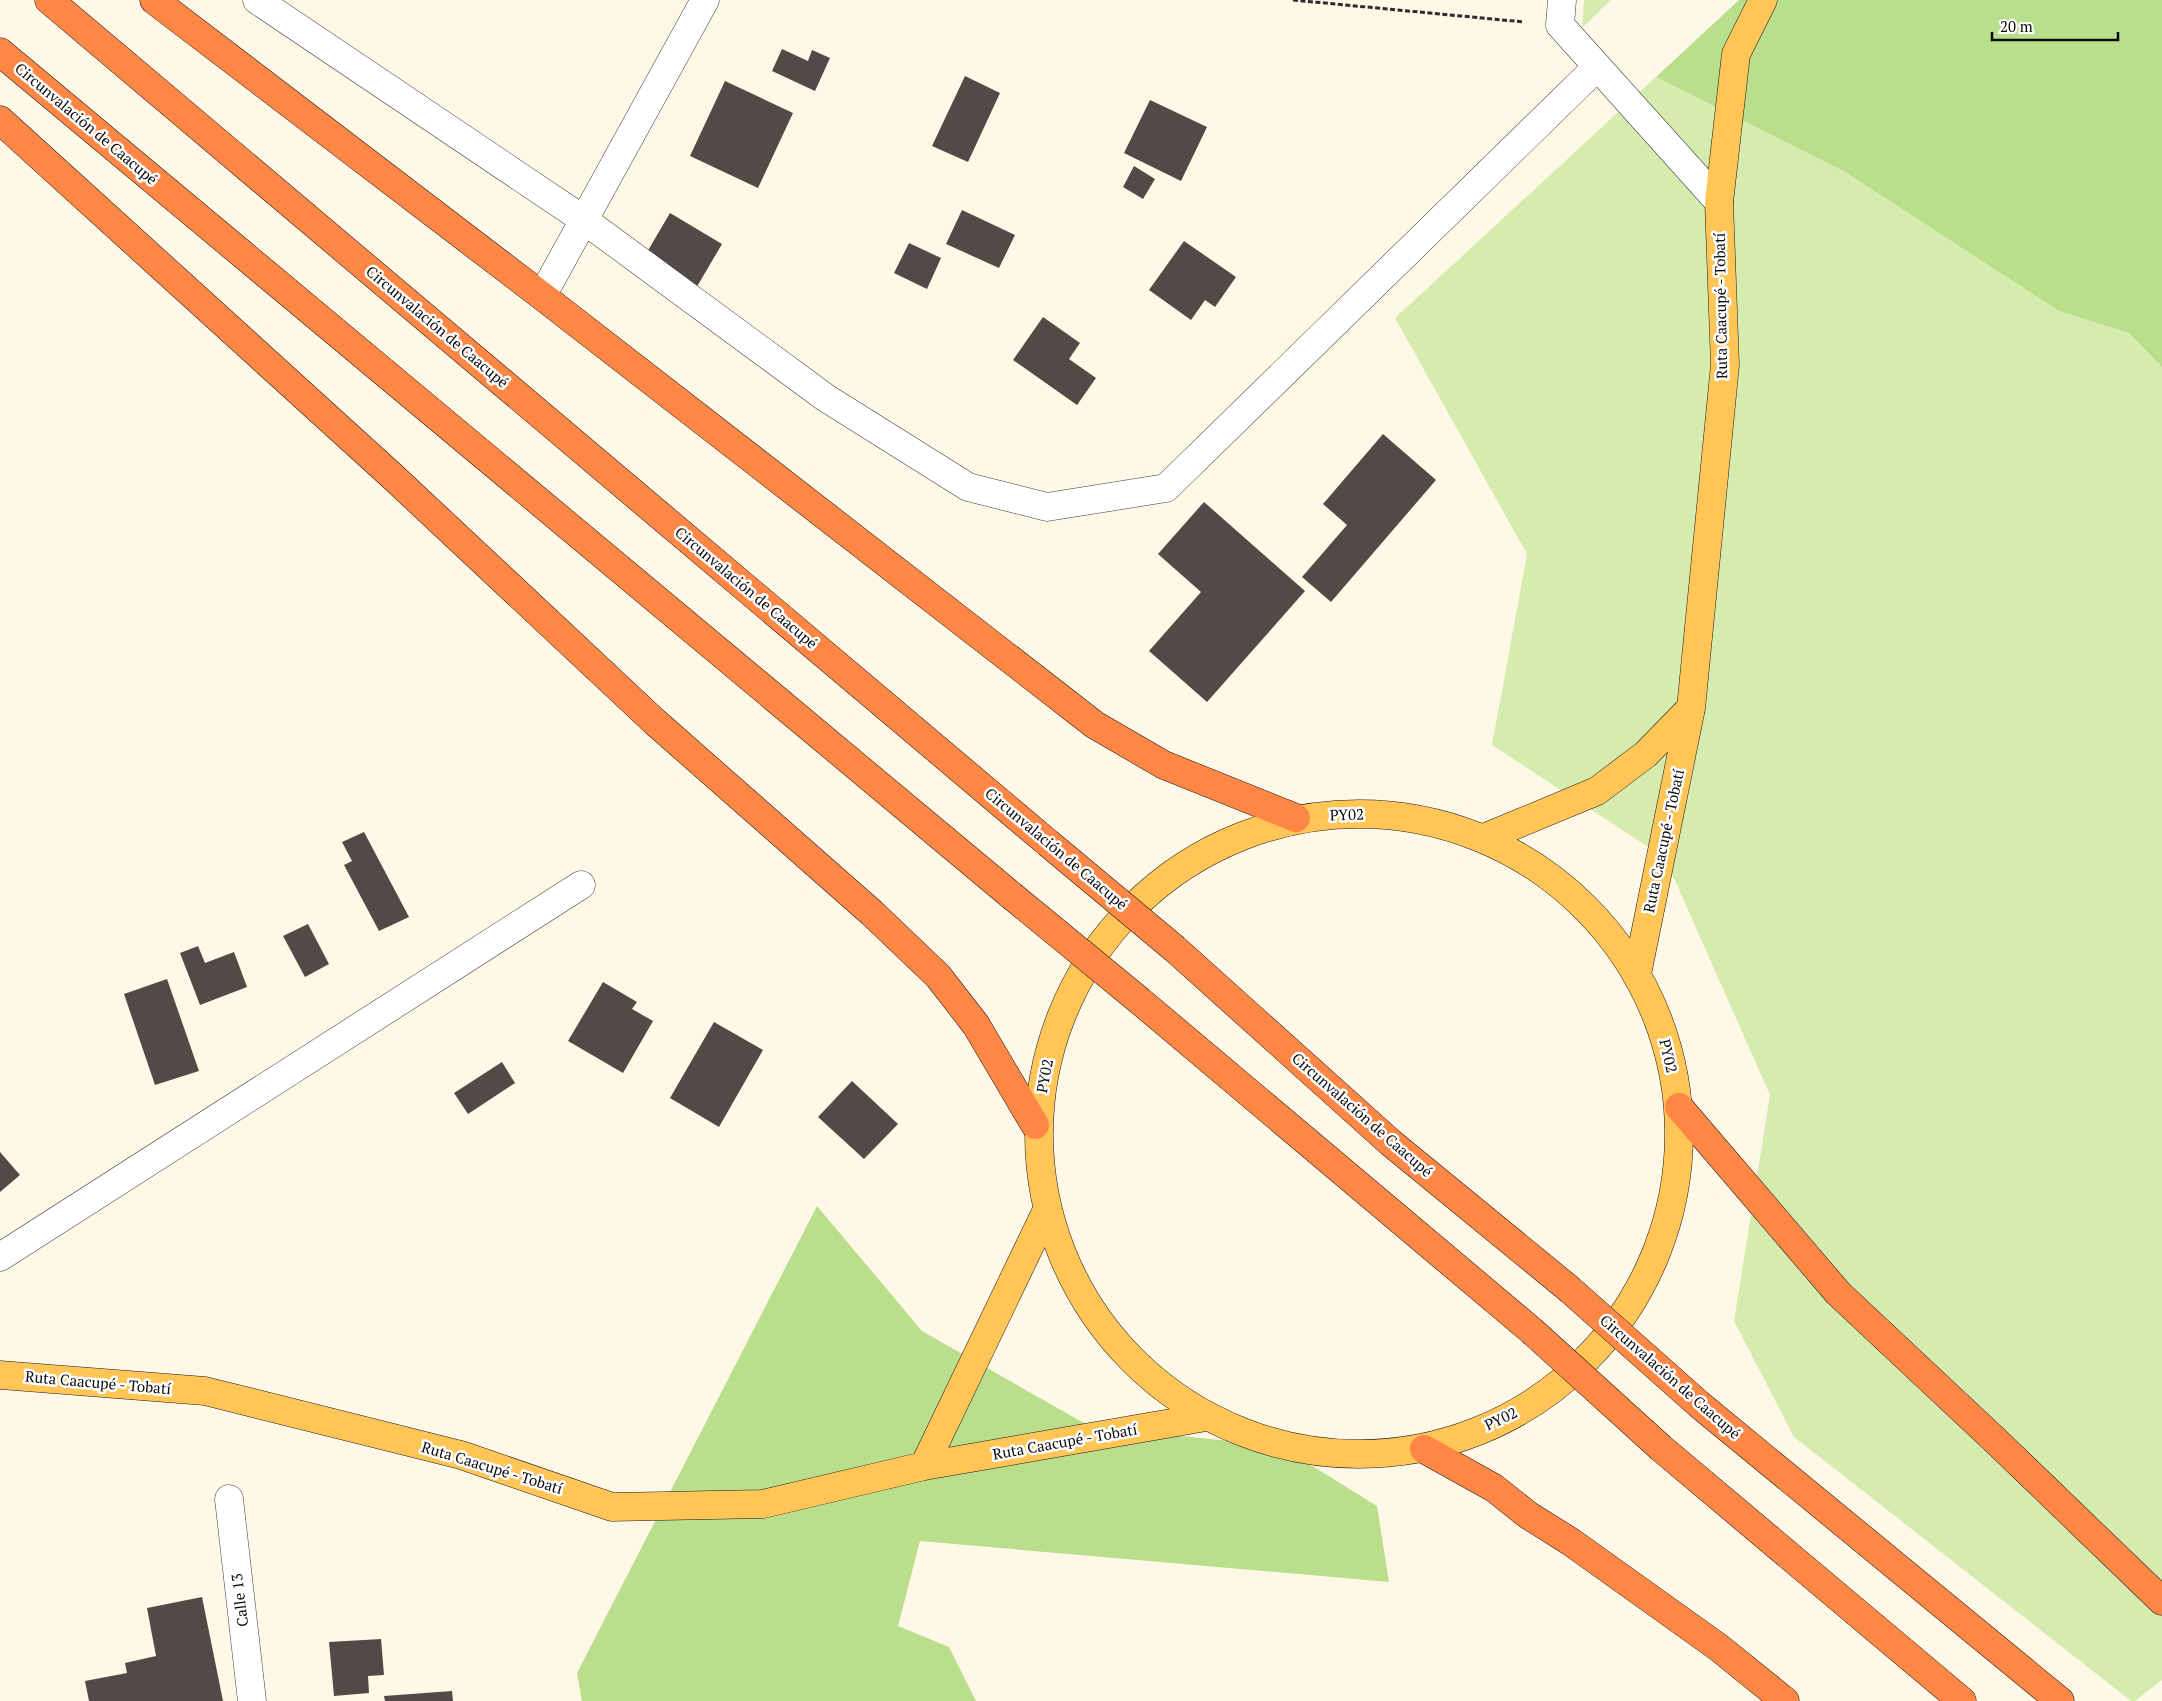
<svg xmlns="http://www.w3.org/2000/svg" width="2162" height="1701" viewBox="0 0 2162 1701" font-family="'PT Serif',serif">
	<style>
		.green { fill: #d5ecae }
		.forest { fill: #b9de8c }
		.building { fill: #534946 }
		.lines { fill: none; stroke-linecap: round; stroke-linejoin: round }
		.minor-casing { stroke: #3d3d3d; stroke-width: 29 }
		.major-casing { stroke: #1b1b1b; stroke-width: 29 }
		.highway-casing { stroke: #1b1b1b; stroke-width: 29 }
		.path { stroke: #2c2c2c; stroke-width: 3; stroke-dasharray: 5 2.5; stroke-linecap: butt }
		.minor { stroke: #fff; stroke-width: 28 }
		.major { stroke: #ffc557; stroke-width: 28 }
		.highway { stroke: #ff8745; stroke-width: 28 }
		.highway-bridge-casing { stroke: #1b1b1b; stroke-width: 29; stroke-linecap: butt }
		.highway-bridge { stroke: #ff8745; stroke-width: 28 }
		.labels { text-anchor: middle; stroke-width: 5; stroke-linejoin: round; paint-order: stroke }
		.street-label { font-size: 15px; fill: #0a0a0a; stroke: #fff }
	</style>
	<rect width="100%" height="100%" fill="#fff8e7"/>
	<path class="green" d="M1584 0H1611L1582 28Z
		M1656 77 1845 172 2059 311 2129 333 2162 367V1680L2135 1701H2131L1794 1437 1734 1321 1770 1095 1665 858 1492 745 1527 554 1395 318Z"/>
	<path class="forest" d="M1739 0H2162V367L2129 333 2059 311 1845 172 1656 77Z
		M817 1206 922 1331 1091 1427 1280 1446 1377 1506 1389 1582 920 1541 898 1626 949 1647 976 1701H582L577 1673Z"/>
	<path class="building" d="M782 49 808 61 812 50 830 58 815 91 772 71Z
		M965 76 1000 93 968 162 932 146Z
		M725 81 793 113 758 188 690 156Z
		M1150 100 1207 127 1181 181 1124 153Z
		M1134 166 1155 179 1143 199 1123 187Z
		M962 210 1015 235 999 268 946 244Z
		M670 213 722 244 695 290 643 259Z
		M1184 241 1236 277 1215 307 1205 300 1191 320 1149 290Z
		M909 243 941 258 927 289 894 273Z
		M1043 317 1080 343 1069 359 1096 378 1077 405 1013 360Z
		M1383 434 1436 480 1331 602 1302 577 1347 525 1323 504Z
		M1204 502 1305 591 1207 702 1149 651 1201 592 1158 554Z
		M364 832 409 917 379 931 344 865 352 861 342 842Z
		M308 924 329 964 305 977 283 936Z
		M198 946 205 963 234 952 247 987 200 1005 180 953Z
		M167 979 199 1071 155 1085 124 994Z
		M603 982 637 1002 632 1009 653 1021 623 1073 568 1041Z
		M714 1022 763 1050 719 1127 670 1098Z
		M502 1062 515 1083 468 1114 454 1093Z
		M852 1081 898 1124 864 1159 818 1117Z
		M0 1152 20 1175 0 1192Z
		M202 1597 223 1701H89L85 1681 127 1673 125 1663 156 1656 147 1608Z
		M381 1639 384 1675 368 1676 369 1693 334 1696 329 1642Z
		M452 1691 453 1701H385L384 1696Z"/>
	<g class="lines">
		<defs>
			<path id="minor" d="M257 0 584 220 826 398 968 487 1047 507 1166 488 1597 67
				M1562 0 1560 25 1719 202
				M542 296 705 0
				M0 1257 581 885
				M229 1499 252 1701"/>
			<path id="major" d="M1039 1134a320 320 0 1 1 640 0a320 320 0 1 1-640 0Z
				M1484 838 1597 791 1646 754 1691 708
				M1637 974 1691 708 1725 365 1719 202 1736 54 1763 0
				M0 1375 205 1391 461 1455 612 1507 763 1504 924 1466 1206 1417
				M924 1466 1046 1212"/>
			<path id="highway" d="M49 0 1048 843
				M154 0 542 296 1095 725 1164 765 1296 818
				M0 52 1012 896
				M0 120 391 475 655 722 872 913 938 976 976 1025 1035 1125
				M1175 949 1391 1143 1568 1288
				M1140 1001 1532 1331
				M1679 1107 1838 1293 1997 1442 2162 1601
				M1701 1406 2060 1701
				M1661 1448 1962 1701
				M1424 1449 1494 1488 1528 1515 1571 1542 1718 1647 1785 1701"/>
		</defs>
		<use href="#minor" class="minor-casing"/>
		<use href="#major" class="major-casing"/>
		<use href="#highway" class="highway-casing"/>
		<path class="path" d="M1293 0 1524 22"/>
		<use href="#minor" class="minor"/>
		<use href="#major" class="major"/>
		<use href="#highway" class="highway"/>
		<defs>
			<path id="highway-bridge" d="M1048 843 1175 949
				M1012 896 1140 1001
				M1568 1288 1701 1406
				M1532 1331 1661 1448"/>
		</defs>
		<use href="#highway-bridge" class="highway-bridge-casing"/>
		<use href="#highway-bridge" class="highway-bridge"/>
	</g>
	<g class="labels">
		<g class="street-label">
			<text transform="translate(86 124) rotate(40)" y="5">Circunvalación de Caacupé</text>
			<text transform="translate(1721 306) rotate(-91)" y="5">Ruta Caacupé - Tobatí</text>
			<text transform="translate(437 327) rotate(40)" y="5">Circunvalación de Caacupé</text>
			<text transform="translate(746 588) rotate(40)" y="5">Circunvalación de Caacupé</text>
			<text transform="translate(1347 815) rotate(-2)" y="5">PY02</text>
			<text transform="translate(1664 841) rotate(-78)" y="5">Ruta Caacupé - Tobatí</text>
			<text transform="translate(1056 849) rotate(40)" y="5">Circunvalación de Caacupé</text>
			<text transform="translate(1668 1056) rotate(77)" y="5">PY02</text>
			<text transform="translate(1045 1076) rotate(-79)" y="5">PY02</text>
			<text transform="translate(1362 1115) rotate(41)" y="5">Circunvalación de Caacupé</text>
			<text transform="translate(1670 1377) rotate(41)" y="5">Circunvalación de Caacupé</text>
			<text transform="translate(98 1383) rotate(5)" y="5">Ruta Caacupé - Tobatí</text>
			<text transform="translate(1501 1419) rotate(-25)" y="5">PY02</text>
			<text transform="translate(1065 1442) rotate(-10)" y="5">Ruta Caacupé - Tobatí</text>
			<text transform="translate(492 1468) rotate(17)" y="5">Ruta Caacupé - Tobatí</text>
			<text transform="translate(240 1600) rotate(-97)" y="5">Calle 13</text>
		</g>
	</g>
	<path d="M1992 32v8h126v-8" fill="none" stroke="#0a0a0a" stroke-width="2.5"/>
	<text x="2000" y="32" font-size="15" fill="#0a0a0a" stroke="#ffffff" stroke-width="4" paint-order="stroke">20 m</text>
</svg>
